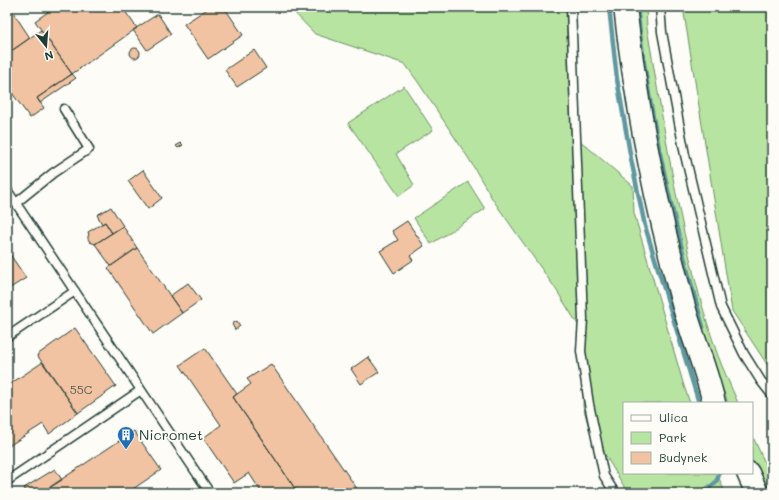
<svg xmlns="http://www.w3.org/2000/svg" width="779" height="500" viewBox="0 0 779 500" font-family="Mali,sans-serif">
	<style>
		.green { fill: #b8e4a1; stroke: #6c906a }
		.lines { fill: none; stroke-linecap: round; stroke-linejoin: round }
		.stream { stroke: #5e989f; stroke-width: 4.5 }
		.building { fill: #f2c3a2; stroke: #1f3d34 }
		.lane-casing { stroke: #1f3d34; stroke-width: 11 }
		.secondary-casing { stroke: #1f3d34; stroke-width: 25 }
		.lane { stroke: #fdfcf7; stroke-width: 8 }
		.secondary { stroke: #fdfcf7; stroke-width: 22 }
		.labels { text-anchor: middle; stroke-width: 4; stroke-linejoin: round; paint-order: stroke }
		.number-label { font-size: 12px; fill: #545e50 }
		.poi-label { font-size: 14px; fill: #1f3d34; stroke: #fdfcf7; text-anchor: start }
	</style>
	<rect width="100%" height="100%" fill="#fdfcf7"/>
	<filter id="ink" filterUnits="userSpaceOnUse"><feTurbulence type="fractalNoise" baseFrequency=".025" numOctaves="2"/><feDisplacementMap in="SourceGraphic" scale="8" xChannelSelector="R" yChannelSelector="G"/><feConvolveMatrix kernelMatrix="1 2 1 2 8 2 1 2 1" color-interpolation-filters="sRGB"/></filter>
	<g filter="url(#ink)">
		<path class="green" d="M289 7H566L571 133 633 186 634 213 684 386 690 403H624V473H717L725 493H628L589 428 583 406 585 336 555 288 493 200 469 159 418 82 405 64 315 34Z
			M634 7H646L647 28C666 136 681 248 717 353 723 370 731 386 738 403H728L699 325 676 236 652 121Z
			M683 7H772V372L732 311Z
			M404 86 433 130 396 154 414 185 399 196 348 123Z
			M468 182 485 209 431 244 414 218Z
			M752 435 772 478V493H764L752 464Z"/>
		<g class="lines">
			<path class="stream" d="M609 7 617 79 631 159 645 226 699 403
				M637 7C648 115 673 222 703 327
				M700 492C710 487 718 484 719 473"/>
		</g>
		<path class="building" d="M55 7H122L137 28 72 74 35 21Z
			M210 7H224L243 35 208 59 184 24Z
			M13 12 30 38 7 54V16Z
			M158 14 171 34 147 50 133 30Z
			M41 30 72 74 37 98 44 108 30 118 7 86V54Z
			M130 53a5 5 0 1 1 10 0a5 5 0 1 1-10 0Z
			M254 50 266 68 237 87 225 70Z
			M72 74 76 78 40 103 37 98Z
			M181 143 183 145 178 148 176 146Z
			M143 170 162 198 148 209 128 181Z
			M111 207 123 226 112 233 105 222 102 224 97 215Z
			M407 221 424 246 410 256 413 260 394 273 380 251 398 240 392 231Z
			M105 222 112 233 95 244 90 242 88 239V236L89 235 88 232Z
			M123 226 137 248 111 266 95 244Z
			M137 248 182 313 153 334 108 268Z
			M7 250 26 278 7 290Z
			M188 283 201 300 182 313 170 296Z
			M237 321 240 326 235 330 232 324Z
			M75 328 116 386 78 413 37 355Z
			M205 348 237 394 233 397 298 493H262L249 473 234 483 203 438 221 425 180 365Z
			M368 357 379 372 361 384 351 369Z
			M43 362 78 413 49 434 43 424 7 447V386Z
			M271 364 360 493H298L233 397 251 384 247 379Z
			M134 431 161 470 127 493H41Z
			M55 469 62 480 41 493H27L24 488Z"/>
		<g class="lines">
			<defs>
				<path id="lane" d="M571 7 583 319 581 351 589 404 604 476 615 493
					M660 7 662 32 685 155 721 307 744 354 761 381 772 395
					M7 190 210 493
					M16 203 53 173 89 149 64 109
					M7 337 75 291
					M7 481 141 390"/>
				<path id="secondary" d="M625 7C636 104 655 201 681 296 690 332 706 367 714 403
					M748 473 757 493"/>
			</defs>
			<use href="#lane" class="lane-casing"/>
			<use href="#secondary" class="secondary-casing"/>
			<use href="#lane" class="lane"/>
			<use href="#secondary" class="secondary"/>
		</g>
	</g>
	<defs>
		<symbol id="building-pin" viewBox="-11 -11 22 30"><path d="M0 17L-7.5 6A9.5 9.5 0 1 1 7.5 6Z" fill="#1f6fb2" stroke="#fdfcf7"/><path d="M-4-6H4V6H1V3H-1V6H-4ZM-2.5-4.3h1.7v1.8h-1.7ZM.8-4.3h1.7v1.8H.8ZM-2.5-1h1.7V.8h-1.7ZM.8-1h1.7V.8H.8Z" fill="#fff"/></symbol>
	</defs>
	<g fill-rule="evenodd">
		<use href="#building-pin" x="116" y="425" width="20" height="27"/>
	</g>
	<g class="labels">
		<g class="number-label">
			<text x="81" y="394">55C</text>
		</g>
		<g class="poi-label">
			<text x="139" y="440">Nicromet</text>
		</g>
	</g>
	<rect width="779" height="500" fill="none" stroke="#fdfcf7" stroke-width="24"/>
	<rect x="12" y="12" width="755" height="476" fill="none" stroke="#1f3d34" stroke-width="1.5" filter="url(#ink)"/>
	<rect x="623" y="402" width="130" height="72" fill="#fdfcf7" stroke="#a4b0a9"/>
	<rect x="631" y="415" width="20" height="6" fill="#fdfcf7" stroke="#a4b0a9"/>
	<text x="659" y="422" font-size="12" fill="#1f3d34">Ulica</text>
	<rect x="631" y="432" width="20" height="12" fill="#b8e4a1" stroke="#a4b0a9"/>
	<text x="659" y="442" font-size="12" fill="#1f3d34">Park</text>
	<rect x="631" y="452" width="20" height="12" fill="#f2c3a2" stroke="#a4b0a9"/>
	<text x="659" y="462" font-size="12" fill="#1f3d34">Budynek</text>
	<g transform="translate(46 46) rotate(163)" stroke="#fdfcf7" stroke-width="3" paint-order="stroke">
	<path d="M0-3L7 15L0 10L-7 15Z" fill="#1f3d34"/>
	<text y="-6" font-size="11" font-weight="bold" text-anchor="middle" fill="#1f3d34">N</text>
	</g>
</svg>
